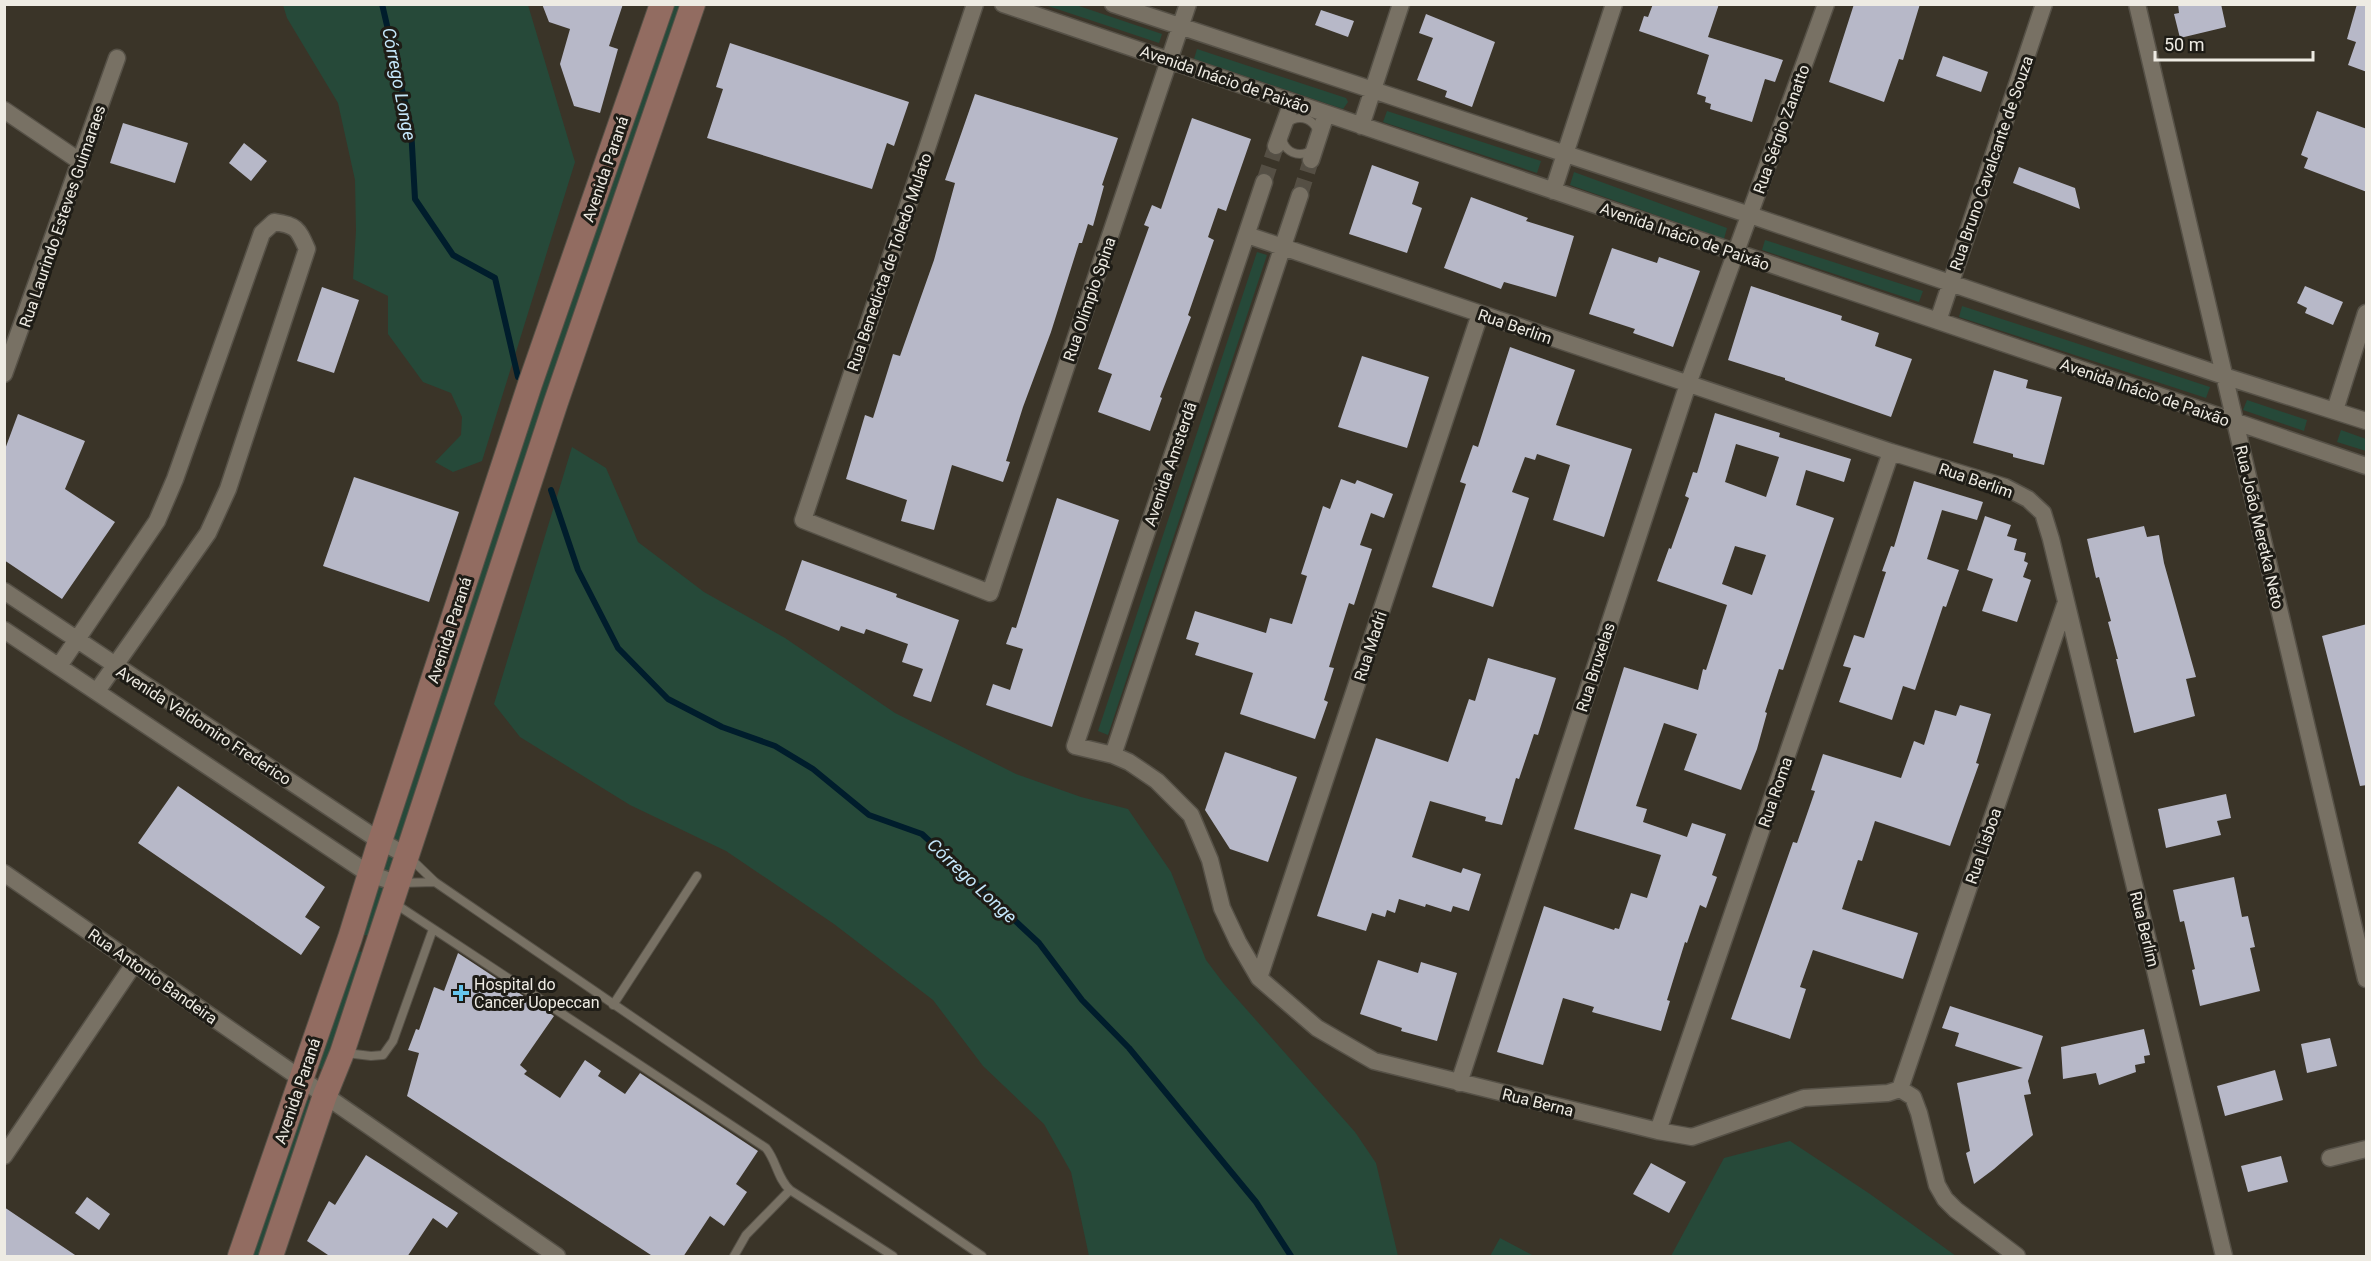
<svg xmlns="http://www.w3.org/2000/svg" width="2371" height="1261" viewBox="0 0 2371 1261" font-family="Roboto,sans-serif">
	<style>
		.green { fill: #264939 }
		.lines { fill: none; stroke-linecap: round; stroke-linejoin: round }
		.stream { stroke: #001d2c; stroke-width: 6 }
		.building { fill: #b7b8c8; fill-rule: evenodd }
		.minor-tunnel { stroke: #554f44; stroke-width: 16; stroke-dasharray: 16 8; stroke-linecap: butt }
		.service-casing { stroke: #565147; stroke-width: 10 }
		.minor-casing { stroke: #565147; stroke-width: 19 }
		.secondary-casing { stroke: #565147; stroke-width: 26 }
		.service { stroke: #787164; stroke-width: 8 }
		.minor { stroke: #787164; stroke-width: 16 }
		.secondary { stroke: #926c61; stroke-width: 24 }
		.poi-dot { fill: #65c5ee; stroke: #1e1c16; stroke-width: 2 }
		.labels { text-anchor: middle; stroke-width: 6; stroke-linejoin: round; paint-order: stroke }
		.street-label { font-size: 16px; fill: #eeebe3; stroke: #1e1c16 }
		.poi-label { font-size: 16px; fill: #eeebe3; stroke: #1e1c16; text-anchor: start }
		.water-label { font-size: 18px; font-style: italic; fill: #c5e7fb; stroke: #1e1c16 }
	</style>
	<rect width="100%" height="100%" fill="#3a3428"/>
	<path class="green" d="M283 5H528L575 162 482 461 453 472 435 462 461 435 462 417 451 393 423 382 388 334V296L353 279 356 231 355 180 338 103 287 18Z
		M668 5H680L370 936 359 934Z
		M1045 5H1076L1162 34 1159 43Z
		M1197 49 1346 98 1348 102 1343 109 1194 59Z
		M1387 111 1541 161 1537 173 1383 122Z
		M1574 172 1727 228 1724 239 1570 185Z
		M1765 240 1923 291 1919 302 1762 250Z
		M1257 252 1267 255 1108 735 1098 731Z
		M1962 306 2210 387 2206 398 1959 317Z
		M2247 400 2307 420 2304 431 2243 410Z
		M2341 430 2366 439V451L2337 442Z
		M572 447 606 468 638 542 704 592 785 638 895 713 1016 774 1081 797 1128 809 1171 872 1206 960 1224 984 1355 1132 1376 1163 1398 1256H1089L1071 1172 1044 1124 983 1066 933 1000 834 924 726 851 630 805 520 737 494 704Z
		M355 950 365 953 324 1070 315 1067Z
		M304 1098 315 1102 262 1256H250Z
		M1790 1141 1870 1194 1956 1256H1671L1724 1158Z
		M1500 1238 1534 1256H1490Z"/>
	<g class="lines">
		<path class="stream" d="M382 4 411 128 415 199 453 255 495 278 518 377
			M551 490 578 570 618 648 668 699 722 727 775 746 813 769 869 815 922 834 1039 943 1082 1000 1129 1048 1256 1202 1291 1256"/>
	</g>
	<path class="building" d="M542 4H623L609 46 618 49 600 113 574 106 560 64 570 29 549 22Z
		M1653 4H1719L1708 37 1783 60 1775 82 1765 79 1752 122 1710 109 1711 104 1705 102 1706 97 1697 94 1709 55 1639 31 1644 16 1648 17Z
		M1854 4H1920L1903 60 1899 59 1884 102 1829 82Z
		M2178 4H2221L2226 27 2180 38 2174 14 2179 13Z
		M2357 4H2367V72L2348 65 2356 42 2347 39Z
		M1321 10 1354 21 1348 37 1315 25Z
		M1426 14 1495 42 1472 107 1445 97 1447 91 1417 80 1433 38 1419 33Z
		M730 43 909 102 894 146 887 143 872 189 707 138 723 89 716 87Z
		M1943 56 1988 72 1981 92 1936 76Z
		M975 94 1118 138 1102 185 1104 186 1093 226 1088 224 1082 243H1079L1051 332 1023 407 1006 461 1010 462 1003 482 952 465 934 530 901 521 907 500 846 479 865 415 873 418 893 354 900 356 934 260 955 183 945 180Z
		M2317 111 2367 129V192L2304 168 2308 158 2301 155Z
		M1192 118 1251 139 1226 211 1218 208 1208 237 1214 240 1188 315 1191 317 1160 397 1162 398 1150 431 1098 412 1112 374 1098 369 1149 227 1144 225 1152 205 1161 209Z
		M123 123 188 143 175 183 110 163Z
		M244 143 267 161 251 181 229 163Z
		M1372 165 1419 182 1412 204 1422 208 1407 253 1349 234Z
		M2019 167 2075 188 2080 209 2013 183Z
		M1471 197 1528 218 1526 221 1574 236 1556 297 1504 282 1501 289 1444 268Z
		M1612 248 1657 263 1659 257 1700 271 1673 347 1633 333 1635 329 1589 314Z
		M1751 286 1842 316 1841 320 1879 333 1875 346 1912 359 1891 417 1785 380V378L1728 360Z
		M2305 286 2343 302 2333 325 2305 313 2307 308 2297 303Z
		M322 287 359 300 334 373 297 361Z
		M1510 347 1575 370 1556 425 1632 449 1604 537 1553 520 1570 465 1537 454 1535 460 1525 457 1512 492 1529 498 1493 607 1432 587 1466 484 1460 482 1473 445 1478 447Z
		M1362 356 1429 377 1407 448 1338 427Z
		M1994 370 2028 380 2026 388 2062 397 2044 465 2013 457V454L1973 443Z
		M1715 413 1780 433 1779 437 1851 459 1844 482 1806 470 1796 505 1834 518 1783 670 1779 669 1765 712 1767 713 1757 749 1741 790 1684 770 1697 734 1664 723 1636 806 1647 809 1643 822 1687 837 1692 823 1726 834 1712 875 1717 877 1706 908 1700 905 1687 943 1685 942 1667 1000 1670 1001 1661 1031 1592 1012 1594 1007 1563 998 1543 1065 1497 1052 1544 906 1614 930 1615 928 1619 929 1631 893 1647 898 1661 855 1574 829 1624 667 1698 690 1703 669 1706 670 1727 605 1657 581 1669 548 1671 549 1689 498 1685 496 1693 472 1697 473ZM1736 444 1779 457 1766 497 1725 482ZM1735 546 1766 555 1752 595 1722 584Z
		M18 414 85 441 65 489 115 522 62 599 4 560V452Z
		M354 477 459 512 429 602 323 566Z
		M1341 479 1355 484 1357 480 1393 494 1384 518 1371 513 1360 545 1372 549 1354 605 1349 603 1329 667 1334 668 1324 700 1328 702 1315 739 1240 714 1253 673 1195 655 1199 643 1186 639 1195 611 1266 633 1270 618 1292 624 1307 576 1301 574 1323 506 1330 509Z
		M1914 481 1983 502 1977 520 1942 510 1927 559 1959 570 1946 607 1943 606 1915 690 1903 686 1892 720 1839 702 1851 668 1843 666 1854 635 1864 638 1886 572 1882 571 1891 546 1894 547Z
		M1057 498 1119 520 1052 727 986 705 993 684 1010 690 1023 649 1006 644 1012 627 1016 628Z
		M1985 516 2011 525 2007 536 2017 539 2014 550 2026 553 2024 561 2028 563 2023 577 2031 580 2017 622 1982 611 1993 579 1967 570Z
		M2144 526 2147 537 2159 535 2164 563 2196 677 2186 679 2195 716 2134 733 2116 659H2118L2108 622 2111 621 2099 577 2096 578 2087 539Z
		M802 560 897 594 896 597 959 620 931 702 913 696 923 669 902 662 908 644 866 629 864 634 841 626 839 631 785 610Z
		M2367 624V785L2360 786 2322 636Z
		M1488 658 1556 678 1538 735 1534 734 1519 779 1516 778 1502 825 1485 821 1486 817 1430 801 1412 857 1461 873 1463 868 1481 874 1469 911 1453 906 1451 912 1426 904 1425 907 1399 899 1395 913 1387 910 1385 917 1372 913 1366 931 1317 916 1376 738 1448 762 1469 699 1475 701Z
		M1960 705 1991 714 1976 763 1979 764 1950 846 1875 821 1862 861 1858 860 1842 909 1918 933 1903 979 1813 950 1800 987 1806 989 1790 1039 1731 1019 1793 842 1797 843 1815 791 1811 790 1823 754 1901 778 1914 741 1924 745 1935 710 1956 716Z
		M1225 752 1297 777 1268 862 1230 849 1205 810Z
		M178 786 325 887 305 917 320 927 301 955 138 843Z
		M2226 794 2231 818 2217 821 2221 835 2166 848 2158 809Z
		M2234 877 2242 917 2248 916 2255 947 2250 948 2260 991 2200 1006 2192 970 2195 969 2184 921 2180 922 2173 890Z
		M458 953 554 1016 520 1065 527 1071 524 1074 560 1098 585 1060 601 1071 598 1076 625 1094 640 1073 758 1151 736 1184 747 1192 724 1226 710 1216 683 1257H654L407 1096 419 1053 408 1050 416 1029 419 1030 434 987 444 991Z
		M1378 960 1418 973 1421 962 1457 973 1437 1041 1401 1031 1402 1028 1360 1014Z
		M1950 1006 2043 1036 2028 1081 2031 1094 2024 1095 2033 1135 1994 1169 1974 1184 1966 1153 1970 1151 1957 1083 2023 1068 1955 1046 1959 1033 1942 1028Z
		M2144 1029 2150 1055 2144 1056 2145 1063 2135 1065 2136 1072 2099 1085 2096 1073 2063 1079 2061 1047Z
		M2330 1038 2337 1066 2307 1073 2301 1044Z
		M2275 1070 2283 1100 2225 1116 2217 1086Z
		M366 1155 458 1213 447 1228 433 1218 407 1257H331L307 1241 329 1201 335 1205Z
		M2281 1156 2288 1182 2248 1192 2241 1166Z
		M1651 1163 1686 1182 1669 1213 1633 1194Z
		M87 1197 110 1214 99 1230 75 1213Z
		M4 1207 78 1257H4Z"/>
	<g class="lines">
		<path class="minor-tunnel" d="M1264 182 1276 146
			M1300 195 1311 160"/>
		<defs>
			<path id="service" d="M1282 136a18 18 0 1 1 36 0a18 18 0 1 1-36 0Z
				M409 857 435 882 982 1256
				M400 883 435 882
				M394 903 766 1148C777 1162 777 1178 790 1190L893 1256
				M613 1005 697 876
				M346 1053 371 1056 383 1055 393 1041 433 929
				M734 1256 746 1235 790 1190"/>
			<path id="minor" d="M975 4 803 520 990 593 1188 4
				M1003 4 2366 466
				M1113 4 1750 215 2224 376 2366 421
				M2137 4 2366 979
				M4 110 81 162
				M1361 126 1401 4
				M1276 146 1292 102
				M1311 160 1326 114
				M1264 182 1075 746 1113 755 1129 762 1157 781 1191 815 1210 860 1222 908 1238 942 1259 978 1317 1028 1374 1061 1658 1131 1692 1137 1804 1098 1888 1093 1900 1089 1913 1097 1919 1113 1937 1185 1945 1199 1956 1210 2017 1256
				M1553 191 1614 4
				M1247 235 1891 452 2005 487 2028 499 2043 513 2051 539 2224 1256
				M1938 321 2044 4
				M4 374 117 58
				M2335 410 2366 313
				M4 591 380 841 406 855
				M4 630 369 874 397 883
				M59 666 157 521 175 479 262 233 274 222C297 225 298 229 307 249L228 489 208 533 97 691
				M1113 755 1300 195
				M4 873 557 1256
				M1259 978 1480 314
				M1459 1083 1688 384 1826 4
				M1900 1089 2066 602
				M1658 1131 1891 452
				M4 1156 134 964
				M2330 1158 2366 1149"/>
			<path id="secondary" d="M240 1256 350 938 380 841 530 384 662 4
				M271 1256 325 1095 342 1053 556 402 693 4"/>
		</defs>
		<use href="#service" class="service-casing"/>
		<use href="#minor" class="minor-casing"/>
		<use href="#secondary" class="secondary-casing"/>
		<use href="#service" class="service"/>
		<use href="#minor" class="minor"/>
		<use href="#secondary" class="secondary"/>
	</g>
	<path class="poi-dot" d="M458 984h6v6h6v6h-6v6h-6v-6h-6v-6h6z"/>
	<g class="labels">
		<g class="street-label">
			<text transform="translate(1225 79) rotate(19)" y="6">Avenida Inácio de Paixão</text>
			<text transform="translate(1781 129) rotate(-70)" y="6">Rua Sérgio Zanatto</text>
			<text transform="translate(1991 163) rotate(-71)" y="6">Rua Bruno Cavalcante de Souza</text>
			<text transform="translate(605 169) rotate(-71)" y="6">Avenida Paraná</text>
			<text transform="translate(62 216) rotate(-71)" y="6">Rua Laurindo Esteves Guimaraes</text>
			<text transform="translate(1685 236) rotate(19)" y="6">Avenida Inácio de Paixão</text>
			<text transform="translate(889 262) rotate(-71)" y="6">Rua Benedicta de Toledo Mulato</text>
			<text transform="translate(1089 299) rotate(-71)" y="6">Rua Olímpio Spina</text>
			<text transform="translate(1515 326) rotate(19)" y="6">Rua Berlim</text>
			<text transform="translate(2145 392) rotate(19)" y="6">Avenida Inácio de Paixão</text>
			<text transform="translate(1170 464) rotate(-71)" y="6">Avenida Amsterdã</text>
			<text transform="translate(1976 480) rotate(19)" y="6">Rua Berlim</text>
			<text transform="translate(2260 527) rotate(77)" y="6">Rua João Meretka Neto</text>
			<text transform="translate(449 630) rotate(-72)" y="6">Avenida Paraná</text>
			<text transform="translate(1370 646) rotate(-72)" y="6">Rua Madri</text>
			<text transform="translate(1595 667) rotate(-72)" y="6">Rua Bruxelas</text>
			<text transform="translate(204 725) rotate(33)" y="6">Avenida Valdomiro Frederico</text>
			<text transform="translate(1775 792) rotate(-71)" y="6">Rua Roma</text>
			<text transform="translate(1983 846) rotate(-71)" y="6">Rua Lisboa</text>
			<text transform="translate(2145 929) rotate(76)" y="6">Rua Berlim</text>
			<text transform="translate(153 976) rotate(35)" y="6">Rua Antonio Bandeira</text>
			<text transform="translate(297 1091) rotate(-71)" y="6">Avenida Paraná</text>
			<text transform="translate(1538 1102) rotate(14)" y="6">Rua Berna</text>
		</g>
		<g class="poi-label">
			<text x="474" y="990">Hospital do<tspan x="474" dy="18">Cancer Uopeccan</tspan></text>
		</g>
		<g class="water-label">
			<text transform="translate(399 84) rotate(79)" y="6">Córrego Longe</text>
			<text transform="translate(972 881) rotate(43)" y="6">Córrego Longe</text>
		</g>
	</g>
	<rect width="2371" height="1261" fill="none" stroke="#eeebe3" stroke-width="12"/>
	<path d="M2155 51v9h158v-9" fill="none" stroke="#eeebe3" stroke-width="3"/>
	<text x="2164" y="51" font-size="18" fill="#eeebe3" stroke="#1e1c16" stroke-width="4.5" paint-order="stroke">50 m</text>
</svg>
